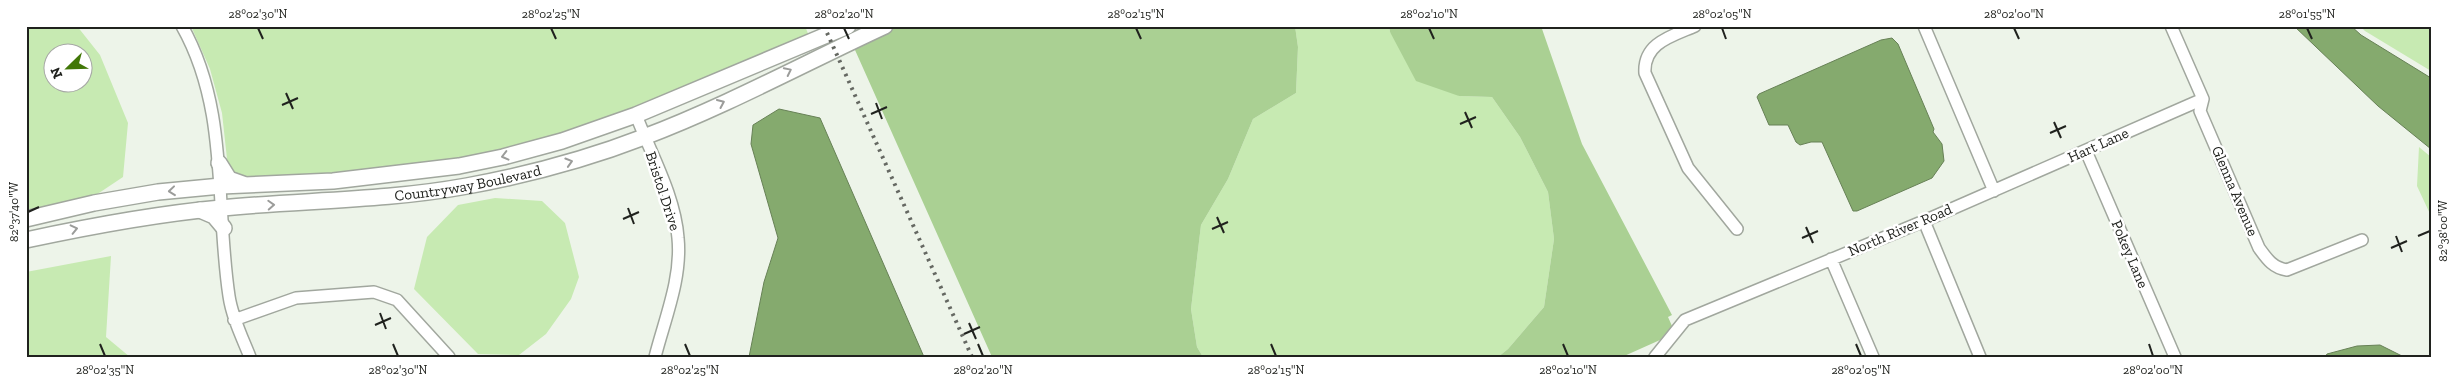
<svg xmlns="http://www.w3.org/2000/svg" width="2457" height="383" viewBox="0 0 2457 383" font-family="'Zilla Slab',serif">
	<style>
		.green { fill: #c7eab2; fill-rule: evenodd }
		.forest { fill: #aad093 }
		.water { fill: #85aa6e; stroke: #678156 }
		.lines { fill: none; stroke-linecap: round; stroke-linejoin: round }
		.minor-casing { stroke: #a1a79e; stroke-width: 14 }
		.tertiary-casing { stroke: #a1a79e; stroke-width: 18 }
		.minor { stroke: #fff; stroke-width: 11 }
		.tertiary { stroke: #fff; stroke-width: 15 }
		.rail { stroke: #656862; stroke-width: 4; stroke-dasharray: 2.5 5; stroke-linecap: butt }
		.oneway { stroke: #9b9c9a }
		.ticks { fill: none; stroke: #20221e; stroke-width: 2 }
		.labels { text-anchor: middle; stroke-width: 5; stroke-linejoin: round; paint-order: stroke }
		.street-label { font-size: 15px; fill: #20221e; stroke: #fff }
		.neatline { fill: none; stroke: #20221e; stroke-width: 2 }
		.ticks-label { font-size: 12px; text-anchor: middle; fill: #20221e }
	</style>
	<rect width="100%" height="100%" fill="#edf4e9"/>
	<path class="green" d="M26 26H77L100 55 128 123 123 177 96 195 26 211ZM52 52H82V82H52Z
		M191 26H805L809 36C698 83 574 142 454 161 386 172 316 175 247 180L237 177 228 168 222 113 210 69Z
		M1295 26H1389L1390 32 1459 96 1492 97 1520 137 1548 192 1554 239 1544 307 1508 349 1498 357H1203L1197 347 1191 309 1201 225 1228 179 1253 119 1296 93 1298 47Z
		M2360 26H2431V71L2365 31Z
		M2419 147 2431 157V216L2417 186Z
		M495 198 542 201 565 223 579 277 571 299 546 334 519 355 478 354 414 289 427 237 458 205Z
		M111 256 106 337 130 357H26V272Z"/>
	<path class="forest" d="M899 26H1295L1298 47 1296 93 1253 119 1228 179 1201 225 1191 309 1197 347 1203 357H992L855 50 852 48Z
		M1389 26H1541L1582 144 1672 315 1668 317 1672 326 1660 340 1622 357H1498L1508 349 1544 307 1554 239 1548 192 1520 137 1492 97 1459 96 1416 81 1390 32Z"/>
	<path class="water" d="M2294 26H2351L2361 35 2431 78V149L2378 106Z
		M1892 38 1898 44 1934 129 1933 132 1942 144 1944 161 1932 178 1857 211H1853L1822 142H1811L1800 145 1796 142 1788 125H1769L1757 97 1759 94 1881 40Z
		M779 109 820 118 924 357H749L764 282 778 238 751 144 753 125Z
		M2380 345 2404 357H2325L2327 354 2357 346Z"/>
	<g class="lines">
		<defs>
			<path id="minor" d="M182 26C229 109 215 204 229 296 232 317 242 337 250 357
				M1695 26C1672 36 1643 43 1645 73L1688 168 1737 229
				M1924 26 1994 191
				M2171 26 2203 99 2200 111 2259 248C2267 259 2273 268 2287 270L2362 240
				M636 115C651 154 675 196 678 238 682 278 665 318 655 357
				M2086 151 2175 357
				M1924 221 1980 357
				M1831 259 1873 357
				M234 320 296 298 374 292 397 300 449 357
				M1655 357 1685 320 1924 221 2203 99"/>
			<g id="tertiary">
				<path d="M219 163 229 179 243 184"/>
				<path d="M200 210 214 216 224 228"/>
				<path d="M26 219 94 203 158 192 221 186 333 181 459 166 503 157 562 141 636 115 848 26"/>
				<path id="s1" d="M26 240C91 226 155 214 221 208 303 200 385 201 467 186 527 175 587 159 644 137 726 106 805 63 885 26"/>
			</g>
		</defs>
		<use href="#minor" class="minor-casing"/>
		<use href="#tertiary" class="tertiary-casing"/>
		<use href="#minor" class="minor"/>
		<use href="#tertiary" class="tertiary"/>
		<path class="rail" d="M824 26 972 357"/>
	</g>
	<defs><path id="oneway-chevron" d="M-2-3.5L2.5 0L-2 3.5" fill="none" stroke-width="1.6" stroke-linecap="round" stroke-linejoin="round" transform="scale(1.25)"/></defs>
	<g class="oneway">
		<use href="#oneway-chevron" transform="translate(788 71) rotate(-26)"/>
		<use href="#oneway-chevron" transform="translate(721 103) rotate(-24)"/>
		<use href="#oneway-chevron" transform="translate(505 156) rotate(166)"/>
		<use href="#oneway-chevron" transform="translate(569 162) rotate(-17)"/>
		<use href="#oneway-chevron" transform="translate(172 191) rotate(174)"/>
		<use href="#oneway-chevron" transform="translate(271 205) rotate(-3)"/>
		<use href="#oneway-chevron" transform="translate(74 229) rotate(-13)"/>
	</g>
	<path class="ticks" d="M258 28 263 39M551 28 556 39M844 28 849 39M1136 28 1141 39M1429 28 1434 39M1722 28 1726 39M2014 28 2019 39M2307 28 2312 39M286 93 293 109M876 103 882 119M282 105 298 98M1465 112 1472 128M871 114 887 107M2054 122 2061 138M1460 124 1476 117M2050 133 2066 126M628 208 634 224M28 212 39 207M1217 217 1224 233M623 219 639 212M1806 227 1813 243M1212 229 1228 222M2396 236 2402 252M2418 236 2430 231M1802 238 1818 231M2391 248 2407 241M380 313 386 329M969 323 976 339M375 325 391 318M964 334 980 327M100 344 105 356M393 344 398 356M685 344 690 356M978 344 983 356M1271 344 1276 356M1563 344 1568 356M1856 344 1861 356M2149 344 2153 356"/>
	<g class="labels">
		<g class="street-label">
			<text transform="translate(2098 145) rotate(-24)" y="5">Hart Lane</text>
			<text dy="5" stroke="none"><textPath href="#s1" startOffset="446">Countryway Boulevard</textPath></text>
			<text transform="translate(663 191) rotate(72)" y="5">Bristol Drive</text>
			<text transform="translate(2235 191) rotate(67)" y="5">Glenna Avenue</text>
			<text transform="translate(1900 230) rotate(-23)" y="5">North River Road</text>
			<text transform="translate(2130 254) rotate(67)" y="5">Pokey Lane</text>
		</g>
	</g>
	<rect width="2457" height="383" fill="none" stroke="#ffffff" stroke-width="55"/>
	<g transform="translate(68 68) rotate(247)"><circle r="24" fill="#ffffff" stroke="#a6a7a5"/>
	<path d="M0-4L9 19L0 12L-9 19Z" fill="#417707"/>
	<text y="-8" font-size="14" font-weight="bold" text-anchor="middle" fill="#20221e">N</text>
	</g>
	<rect x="28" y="28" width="2402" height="328" class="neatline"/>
	<g class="ticks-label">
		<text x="258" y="18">28°02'30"N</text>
		<text x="551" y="18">28°02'25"N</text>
		<text x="844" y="18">28°02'20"N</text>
		<text x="1136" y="18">28°02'15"N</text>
		<text x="1429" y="18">28°02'10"N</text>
		<text x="1722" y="18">28°02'05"N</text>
		<text x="2014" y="18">28°02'00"N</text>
		<text x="2307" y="18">28°01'55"N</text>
		<text transform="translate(14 212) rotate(-90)" y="4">82°37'40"W</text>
		<text transform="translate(2443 231) rotate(-90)" y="4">82°38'00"W</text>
		<text x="105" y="374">28°02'35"N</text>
		<text x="398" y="374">28°02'30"N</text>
		<text x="690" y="374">28°02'25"N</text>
		<text x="983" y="374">28°02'20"N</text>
		<text x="1276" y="374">28°02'15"N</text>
		<text x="1568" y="374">28°02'10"N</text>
		<text x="1861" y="374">28°02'05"N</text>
		<text x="2153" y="374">28°02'00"N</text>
	</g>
</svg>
